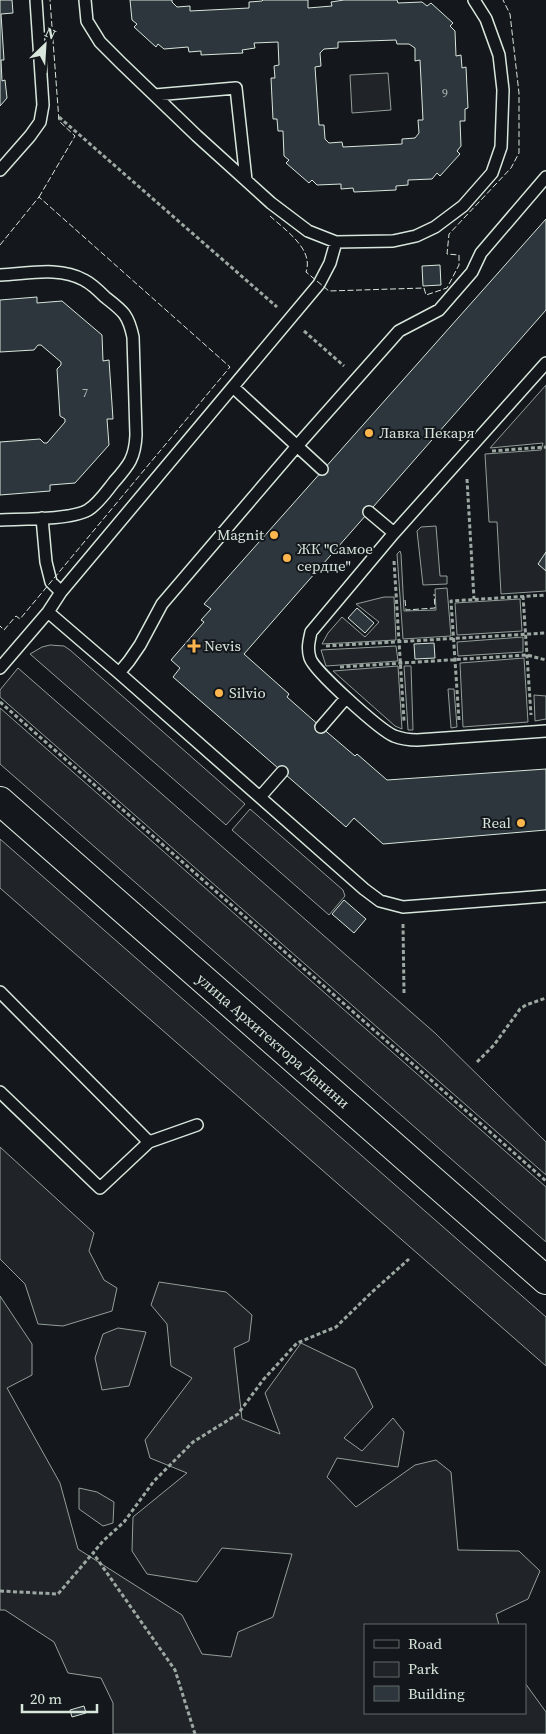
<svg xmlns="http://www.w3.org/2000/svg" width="546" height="1734" viewBox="0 0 546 1734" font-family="'Source Serif 4',serif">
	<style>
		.green { fill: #202428; stroke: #939e99 }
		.building { fill: #2c363c; stroke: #d8e6dc; fill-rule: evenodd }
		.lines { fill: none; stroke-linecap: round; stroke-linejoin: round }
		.service-casing { stroke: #d8e6dc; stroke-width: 14 }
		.tertiary-casing { stroke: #d8e6dc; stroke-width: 30 }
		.path { stroke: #9da8a2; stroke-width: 3; stroke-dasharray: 4 2.5; stroke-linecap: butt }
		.service { stroke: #14181c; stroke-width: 11 }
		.tertiary { stroke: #14181c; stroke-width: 28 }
		.fence { stroke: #d8e6dc; stroke-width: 1; stroke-dasharray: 6 2.5; stroke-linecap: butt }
		.poi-dot { fill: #ffb74d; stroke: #14181c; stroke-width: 2 }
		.labels { text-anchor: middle; stroke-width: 4; stroke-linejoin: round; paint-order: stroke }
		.number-label { font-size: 12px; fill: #adbab4 }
		.poi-label { font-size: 15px; fill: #d8e6dc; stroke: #14181c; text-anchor: start }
		.street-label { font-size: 15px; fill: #d8e6dc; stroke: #14181c }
	</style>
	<rect width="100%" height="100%" fill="#14181c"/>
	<path class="green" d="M388 73 391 110 352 113 350 75Z
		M546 385V591L501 594 497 522H489L485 454 541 450 543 443 490 448Z
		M436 526 440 576H447V584L423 585 417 531 421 527Z
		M400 551 401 554 404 611 436 610 435 589 447 588 451 636 403 639 397 554Z
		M384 597H394L396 640 322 644 328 633 342 617 365 637 379 622 356 604Z
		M520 599 522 631 457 635 455 603Z
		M523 637V652L458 656 457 642Z
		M50 645 64 646 70 650 245 804 226 825 30 654 42 647Z
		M396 646 398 661 326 666 321 650Z
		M524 658 528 722 463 727 460 663Z
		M398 666 402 729 395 726 333 671Z
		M404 666H411L413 730H408Z
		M18 668 435 1033 546 1142V1175L0 697V690Z
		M448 689H454L457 727 451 728Z
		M534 695 546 696V719L535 721Z
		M0 708 546 1187V1242L0 764Z
		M250 809 343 890 345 896 329 915 232 830Z
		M0 839 546 1317V1366L0 888Z
		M0 1147 94 1233 89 1251 104 1280 117 1288 112 1311 63 1326 38 1324 25 1284 0 1259Z
		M159 1282 226 1292 252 1315 249 1341 234 1348 242 1419 280 1434 265 1393 301 1343 355 1369 373 1407 344 1438 362 1451 393 1418 404 1432 398 1467 337 1458 327 1477 356 1507 415 1465 436 1460 451 1472 458 1550 519 1551 540 1571 528 1599 496 1614 499 1625H365V1713H525V1683L546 1712V1734H113V1703L101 1678 68 1673 54 1642 5 1610H0V1296L32 1344V1375L7 1388 60 1483 78 1549 182 1615 202 1654 231 1657 238 1632 273 1617 292 1554 222 1548 197 1582 147 1574 132 1551 133 1517 187 1473 150 1458 145 1440 192 1378 171 1366 167 1324 151 1305Z
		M118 1328 146 1332 129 1386 102 1390 95 1358 103 1334Z
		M79 1488 97 1492 114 1502 113 1523 103 1526 79 1509Z"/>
	<path class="building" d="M0 0H12L13 13 1 14 4 60H1L2 81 5 80 7 98 0 106Z
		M130 0H172V2L177 7 190 6V11L249 8V2L262 1 263 0H308V8L332 6 331 2 344 0H397L398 3 422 2 427 6 431 3 453 23 450 26 455 31 456 56 461 55 462 68 466 67 468 108 465 109V121H460L461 146 457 151 460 154 440 176 437 173 432 179 408 180V185L396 186V190L354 192 353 188 341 189V184L317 185 312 180 309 183 286 163 289 160 284 156 283 131H278L277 119H273L271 78H275L274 66 279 65 278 42 254 43 255 48 242 50 243 53 201 55V51L189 52 188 47 164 49 158 44 156 47 134 27 137 24 132 20ZM396 40 397 44H409L415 48V61L420 60 423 120H418L419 133 415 138 402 139V144L343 147 342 142 329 143 325 139 324 125H319L315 67 321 66 320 53 324 49 338 48V42Z
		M546 219V310L244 654 289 694 287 697 321 727 355 756 357 754 387 780 546 769V830L383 844 354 818 346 827 173 677 180 668 171 660 204 622 201 620 211 609 204 604Z
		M440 265 441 285 423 286 422 266Z
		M37 297V303L62 301 102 335 103 361 109 360 113 419H107L109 445 75 483 50 485V491L0 495V442L40 439 44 443H47L65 422V419L60 416 57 369 61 365V362L41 345H38L34 350 0 352V300Z
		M546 552V571L538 564Z
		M357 608 374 623 365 633 348 618Z
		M434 643 435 658 415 659 414 644Z
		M344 900 366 919 354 933 332 914Z
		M84 1706 86 1713 72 1717 70 1710Z"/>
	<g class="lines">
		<defs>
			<path id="service" d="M85 0 87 21 100 42 121 63 197 136 271 203 308 231 336 242 393 241 416 236 435 227 463 206 492 173 501 147 503 90 499 55 486 19 474 0
				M155 95 236 88 246 180
				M0 170 30 136 40 122 43 105 36 0
				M0 275C27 274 59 266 84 280 92 284 99 291 105 297 123 311 128 314 133 337L136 435C135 458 129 465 114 482 106 492 98 504 88 510 70 520 22 519 0 520
				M546 363 394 533 311 632C309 641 307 649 310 658 314 671 380 730 394 736 402 739 409 740 417 740L546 731
				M322 469 297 446 399 331 439 310 472 272 481 253 546 177
				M369 512 394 533
				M42 518 46 562 51 582 61 592
				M48 612 119 673 364 889 380 901 403 907 546 896
				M0 668 48 612 61 592 319 284 330 263 336 242
				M119 673 129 661 140 645 162 604 297 446 233 387
				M321 727 346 698
				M260 797 282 772
				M0 992 149 1142
				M0 1092 100 1188 149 1142 197 1125"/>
			<path id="tertiary" d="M0 801 546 1280"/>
		</defs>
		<use href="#service" class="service-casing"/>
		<use href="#tertiary" class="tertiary-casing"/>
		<path class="path" d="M59 117 277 307
			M304 331 344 366
			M492 451 546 447
			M467 479 474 599
			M394 561 404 721
			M523 596 531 715
			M326 646 546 633
			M340 667 527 655 546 660
			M0 702 546 1181
			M459 720 451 601 546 595
			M403 924 404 993
			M477 1062 494 1045 520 1009 526 1005 546 998
			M0 1591 58 1594 93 1553
			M195 1734 175 1670 93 1553 103 1541 124 1522 154 1481 193 1442 238 1414 263 1380 297 1343 336 1327 372 1292 409 1259"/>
		<use href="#service" class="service"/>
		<use href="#tertiary" class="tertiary"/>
		<path class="fence" d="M39 197 75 136 59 121 50 0
			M270 216C285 230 314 249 306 272L329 291 424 288 426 295 447 288 459 265V255L447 254 449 234 511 168 519 153V93L510 14 503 0
			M0 245 39 197 230 367 20 619 16 616 4 630 0 626
			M405 600 406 610 435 608 434 594"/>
	</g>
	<g class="poi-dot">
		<circle cx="369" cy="433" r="5"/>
		<circle cx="274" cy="535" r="5"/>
		<circle cx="287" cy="558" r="5"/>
		<path d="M191.5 638.5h5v5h5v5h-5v5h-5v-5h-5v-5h5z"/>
		<circle cx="219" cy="693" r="5"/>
		<circle cx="521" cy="823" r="5"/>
	</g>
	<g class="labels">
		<g class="number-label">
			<text x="445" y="97">9</text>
			<text x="85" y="397">7</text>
		</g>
		<g class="poi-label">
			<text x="379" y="438">Лавка Пекаря</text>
			<text x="264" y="540" text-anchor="end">Magnit</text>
			<text x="297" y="554">ЖК "Самое<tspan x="297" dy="17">сердце"</tspan></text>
			<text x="204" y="651">Nevis</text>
			<text x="229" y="698">Silvio</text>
			<text x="511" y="828" text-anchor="end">Real</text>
		</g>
		<g class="street-label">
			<text transform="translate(273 1041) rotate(41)" y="5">улица Архитектора Данини</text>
		</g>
	</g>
	<rect x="364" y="1624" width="162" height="90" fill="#14181c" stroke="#626a69"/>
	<rect x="374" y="1640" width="25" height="8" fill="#14181c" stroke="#626a69"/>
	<text x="408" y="1649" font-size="15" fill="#d8e6dc">Road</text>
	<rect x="374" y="1662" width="25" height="15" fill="#202428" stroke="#626a69"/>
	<text x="408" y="1674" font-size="15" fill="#d8e6dc">Park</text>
	<rect x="374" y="1686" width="25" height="15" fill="#2c363c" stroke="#626a69"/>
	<text x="408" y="1699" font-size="15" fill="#d8e6dc">Building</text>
	<g transform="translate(45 45) rotate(25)" stroke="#14181c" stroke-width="4" paint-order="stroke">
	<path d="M0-4L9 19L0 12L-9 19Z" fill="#d8e6dc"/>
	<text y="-8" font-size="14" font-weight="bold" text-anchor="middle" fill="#d8e6dc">N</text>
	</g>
	<path d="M22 1704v8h75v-8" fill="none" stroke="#d8e6dc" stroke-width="2.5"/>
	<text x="30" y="1704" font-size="15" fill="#d8e6dc" stroke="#14181c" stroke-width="4" paint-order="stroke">20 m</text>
</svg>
